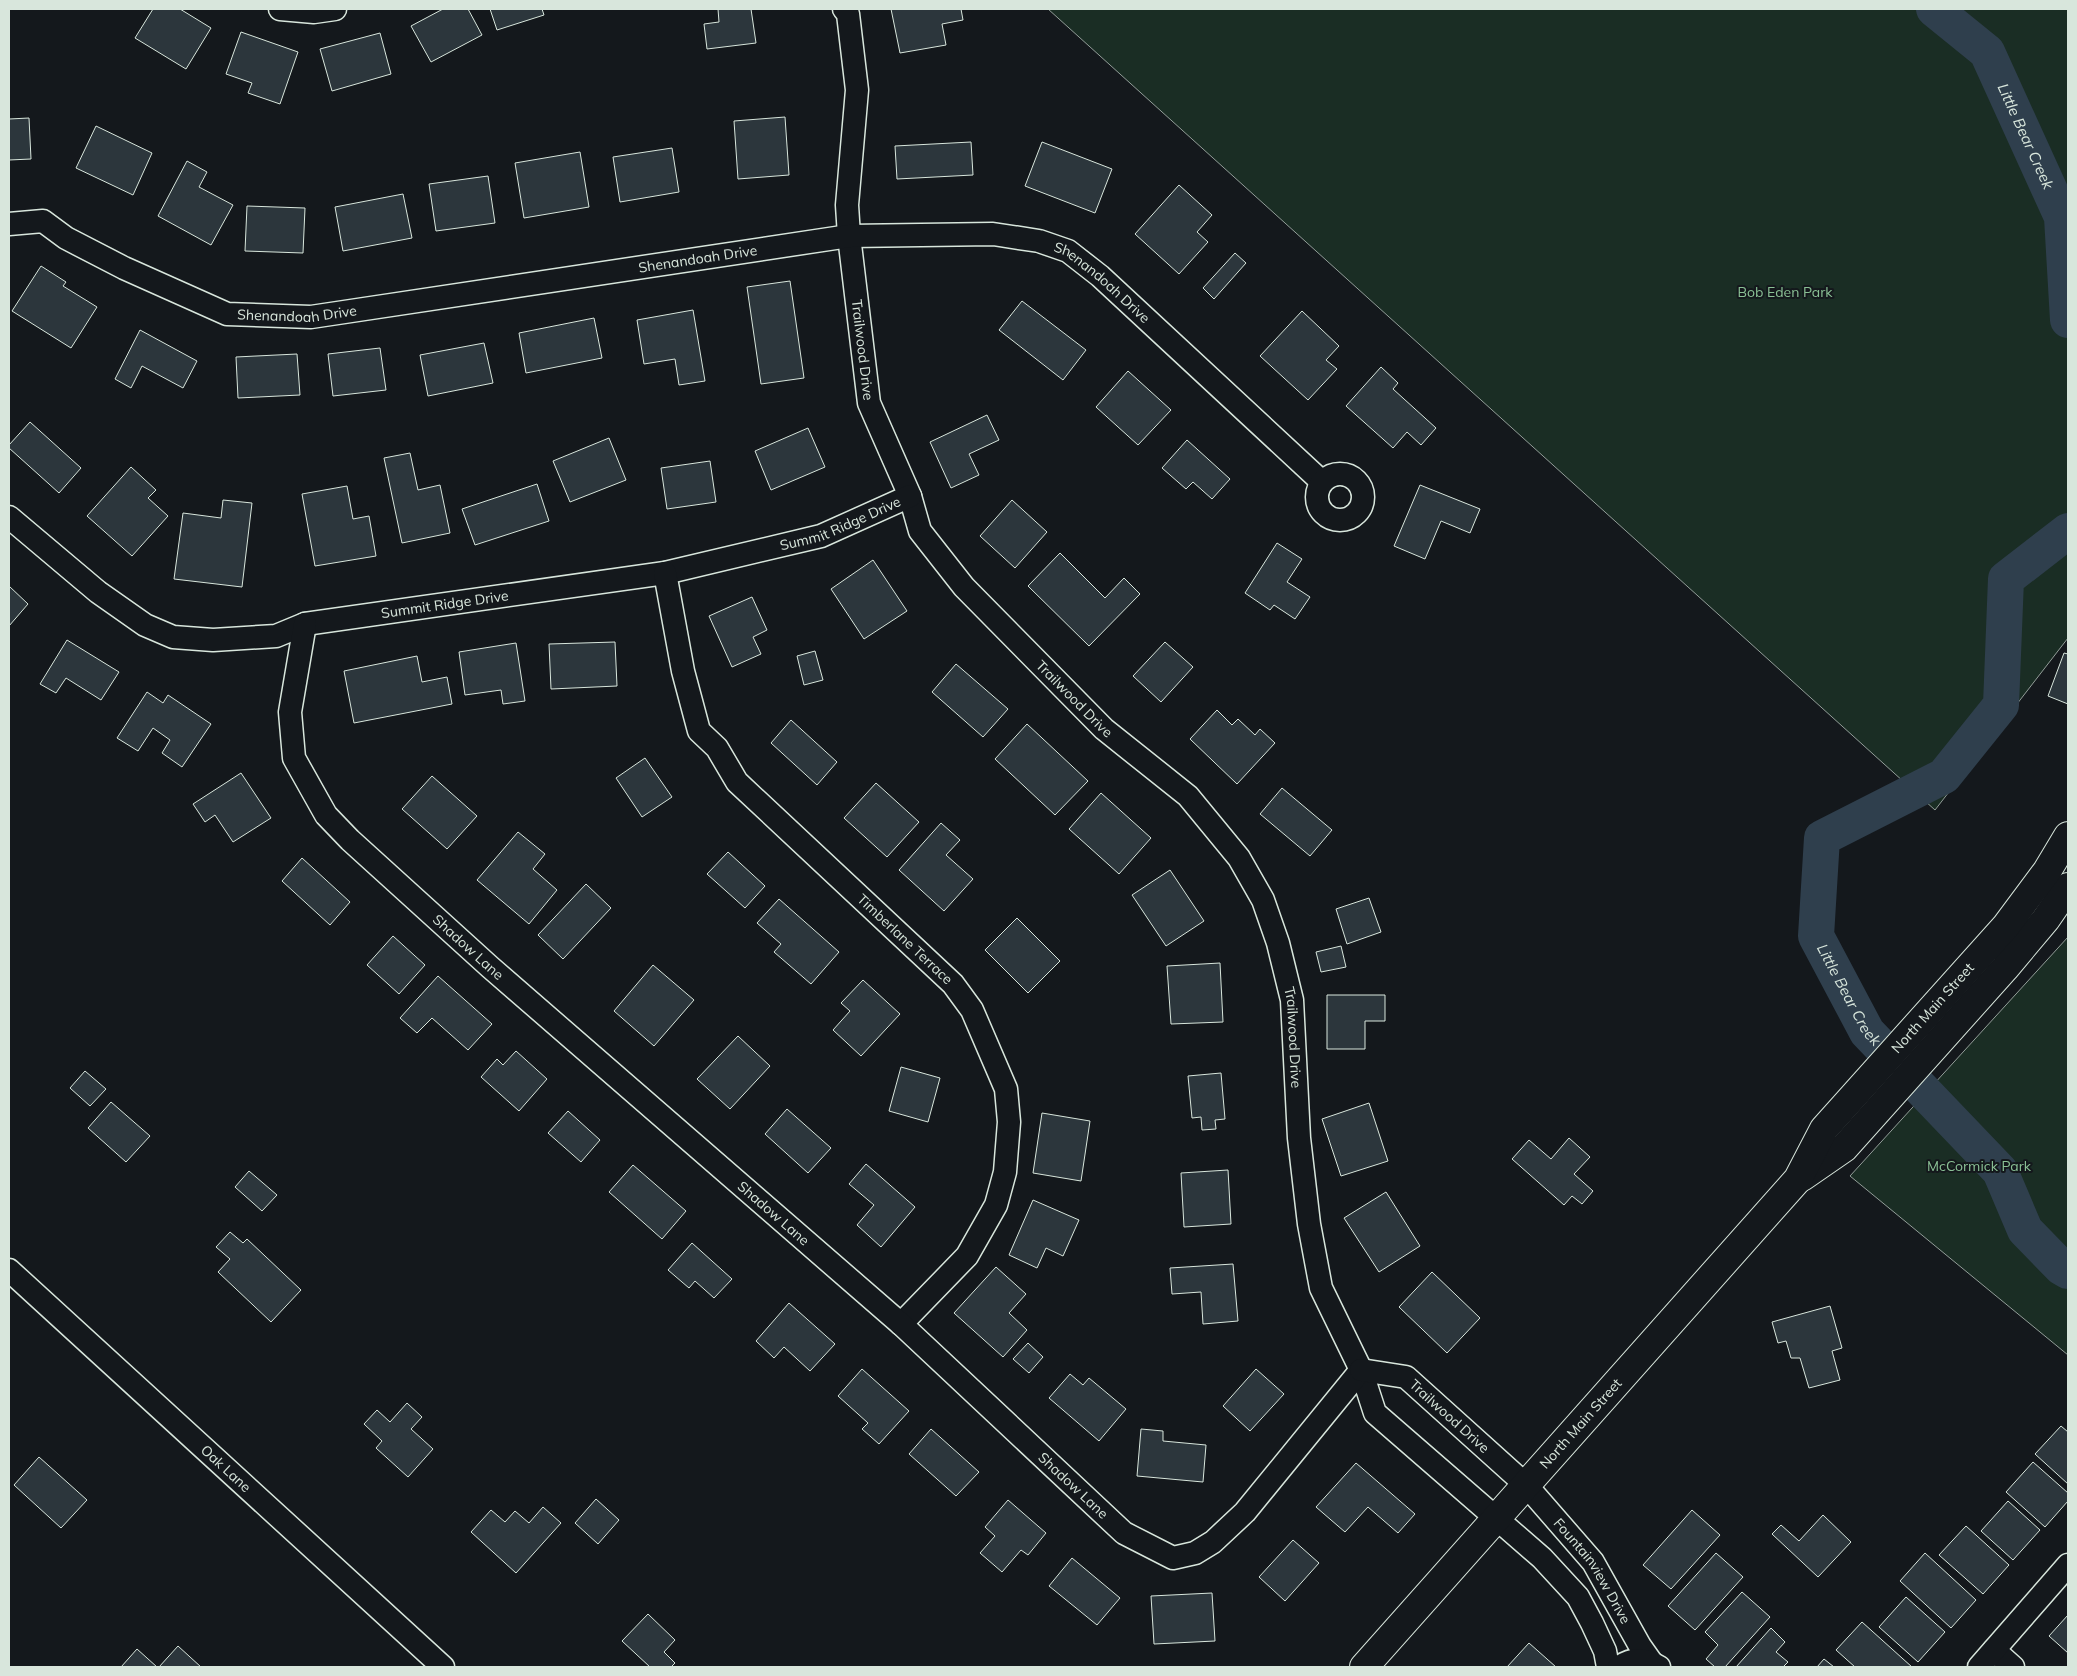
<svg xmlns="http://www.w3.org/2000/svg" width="2077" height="1676" viewBox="0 0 2077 1676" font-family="Mulish,sans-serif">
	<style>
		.green { fill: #1a2d24; stroke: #939e99 }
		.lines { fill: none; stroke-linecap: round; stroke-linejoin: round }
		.river { stroke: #2f3f4d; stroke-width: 36 }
		.building { fill: #2c363c; stroke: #d8e6dc }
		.minor-casing { stroke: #d8e6dc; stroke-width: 25 }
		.major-casing { stroke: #d8e6dc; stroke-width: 30 }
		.minor { stroke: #14181c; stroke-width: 22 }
		.major { stroke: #14181c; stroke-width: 28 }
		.labels { text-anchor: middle; stroke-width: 4; stroke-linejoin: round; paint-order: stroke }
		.street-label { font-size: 14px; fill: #d8e6dc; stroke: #14181c }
		.park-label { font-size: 14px; fill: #8ac095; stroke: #14181c }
		.water-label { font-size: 15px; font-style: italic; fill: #d8e6dc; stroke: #14181c }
	</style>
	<rect width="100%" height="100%" fill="#14181c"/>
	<path class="green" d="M1048 9H2068V638L1935 810Z
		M2068 937V1355L1850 1176Z"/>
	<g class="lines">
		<g class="river">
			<path id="s1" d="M1934 9 1987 52 2062 217 2068 320"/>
			<path id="s2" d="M2068 531 2006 579 2001 705 1944 776 1822 838 1816 936 1867 1032 2000 1171 2025 1230 2061 1267 2068 1271"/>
		</g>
	</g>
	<path class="building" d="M153 9H180L211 28 186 69 135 38Z
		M443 9H468L482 35 431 62 411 26Z
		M490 9H542L544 15 497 30Z
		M718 9H751L756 43 707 49 704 24 719 22Z
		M891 9H961L963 20 942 24 946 45 900 53Z
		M241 32 298 52 280 104 248 93 252 83 226 74Z
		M380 33 391 74 332 91 320 49Z
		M9 117V119L29 118 31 159 9 160Z
		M785 117 789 175 738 179 734 121Z
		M96 126 152 153 133 195 76 168Z
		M971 142 973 175 897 179 895 146Z
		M1042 142 1112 169 1095 213 1025 186Z
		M672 148 679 192 620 202 613 157Z
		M580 152 589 207 524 218 515 163Z
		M187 161 207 172 199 187 233 205 211 245 158 216Z
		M488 176 495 223 436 231 429 184Z
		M1179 185 1212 215 1197 232 1208 242 1179 274 1135 234Z
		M403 194 412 238 343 251 335 207Z
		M247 206 305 208 303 253 245 251Z
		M1235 253 1246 263 1214 299 1203 288Z
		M41 266 66 282 63 286 97 307 71 348 12 311Z
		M790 281 804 378 761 384 747 287Z
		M1022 301 1086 350 1063 380 999 330Z
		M693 310 705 381 679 385 675 359 644 364 637 320Z
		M1302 311 1339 346 1326 360 1337 369 1308 400 1260 356Z
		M594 318 602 358 526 373 519 333Z
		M140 330 197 361 183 388 142 366 131 388 115 379Z
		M484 343 493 383 428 396 420 355Z
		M380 348 386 390 333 396 328 354Z
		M297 354 300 395 238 398 236 357Z
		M1381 367 1398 383 1393 389 1436 428 1421 445 1407 432 1393 448 1346 406Z
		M1128 371 1171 410 1138 445 1096 407Z
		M987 415 999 440 969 454 979 475 951 488 930 442Z
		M30 422 81 468 59 493 9 448V445Z
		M808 428 825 467 771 490 755 451Z
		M609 438 626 480 570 502 553 461Z
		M1187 440 1230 479 1212 499 1193 482 1186 489 1162 468Z
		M410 453 418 490 440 485 450 533 402 543 384 458Z
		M710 461 716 502 667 509 661 468Z
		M131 467 156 490 148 498 168 516 132 556 87 516Z
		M537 484 549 521 475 545 462 509Z
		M1420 485 1480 509 1470 533 1441 521 1425 559 1394 546Z
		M347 486 353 519 369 516 376 556 315 566 302 494Z
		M223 500 252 503 242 587 174 579 183 513 221 518Z
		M1012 500 1047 532 1015 568 980 536Z
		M1277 543 1302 559 1287 582 1310 597 1295 619 1274 605 1270 610 1245 593Z
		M1060 553 1105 598 1124 578 1140 594 1089 646 1028 586Z
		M873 560 907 611 864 639 831 589Z
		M9 586 28 604 9 626Z
		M752 597 767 630 753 637 761 654 732 667 709 616Z
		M67 640 119 672 101 700 66 678 56 693 40 684Z
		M615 642 617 686 551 689 549 644Z
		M1165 642 1193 667 1161 702 1133 676Z
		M516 643 525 701 503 704 501 690 465 695 459 652Z
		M815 651 823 680 804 685 797 656Z
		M2064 653 2068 654V704L2048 696Z
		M417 656 422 682 447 677 452 704 354 723 344 671Z
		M956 664 1008 709 983 737 932 692Z
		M147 692 163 703 168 695 211 724 182 767 162 753 170 740 153 728 138 751 117 738Z
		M1217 710 1232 725 1238 719 1255 735 1260 729 1275 743 1237 784 1190 739Z
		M791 720 837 762 817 785 771 743Z
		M1027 724 1088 781 1055 815 995 759Z
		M645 758 672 797 642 817 616 778Z
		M241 773 271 818 233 842 215 815 205 822 193 804Z
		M432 776 477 816 447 849 402 809Z
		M876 783 919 822 887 857 844 818Z
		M1282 788 1332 830 1310 856 1260 814Z
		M1101 793 1151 838 1119 874 1069 829Z
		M941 823 960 840 946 855 973 879 944 911 899 870Z
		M518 832 545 854 533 869 557 890 529 924 477 880Z
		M728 852 765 886 745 908 707 874Z
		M302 858 350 902 330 925 282 881Z
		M1170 870 1204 921 1166 946 1132 895Z
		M586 884 611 908 563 959 538 935Z
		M1369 898 1381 932 1347 944 1336 909Z
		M779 899 839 952 811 984 774 952 781 944 757 923Z
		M1017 918 1060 961 1028 993 985 950Z
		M393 936 425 965 399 994 367 965Z
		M1341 946 1346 967 1321 972 1316 952Z
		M1220 963 1223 1022 1171 1024 1167 966Z
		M653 965 694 1000 654 1046 614 1011Z
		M438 976 492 1024 468 1050 432 1018 417 1033 400 1018Z
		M863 980 900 1014 861 1056 833 1030 850 1011 841 1003Z
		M1327 995H1385V1021H1365V1049H1327Z
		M738 1036 770 1066 730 1109 697 1079Z
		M516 1051 547 1079 519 1111 481 1077 497 1059 503 1065Z
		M901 1067 940 1078 928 1122 889 1111Z
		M85 1071 106 1089 90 1106 70 1088Z
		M1221 1073 1225 1119 1215 1120 1216 1129 1202 1130 1201 1117 1192 1118 1188 1076Z
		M111 1102 150 1136 126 1162 88 1128Z
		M1369 1103 1388 1161 1341 1176 1322 1119Z
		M787 1109 831 1148 808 1173 765 1134Z
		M568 1111 600 1140 581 1162 548 1133Z
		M1042 1113 1090 1121 1081 1181 1033 1173Z
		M1569 1138 1590 1157 1574 1174 1593 1191 1582 1204 1572 1196 1564 1205 1512 1159 1529 1140 1551 1159Z
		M866 1164 915 1207 881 1247 857 1225 874 1205 849 1184Z
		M633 1165 686 1211 662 1239 609 1192Z
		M1228 1170 1231 1224 1184 1227 1181 1173Z
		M249 1171 277 1195 262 1211 235 1187Z
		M1386 1192 1420 1246 1379 1272 1344 1218Z
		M1033 1200 1079 1220 1063 1256 1046 1248 1037 1268 1009 1255Z
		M230 1232 243 1243 247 1239 301 1290 271 1322 218 1272 230 1259 216 1247Z
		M692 1243 732 1279 714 1298 695 1281 689 1288 668 1270Z
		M1233 1264 1238 1321 1203 1324 1201 1292 1172 1294 1170 1268Z
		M996 1267 1026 1294 1009 1313 1027 1330 1003 1357 954 1313Z
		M1432 1272 1480 1318 1447 1353 1399 1307Z
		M789 1303 835 1344 810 1371 784 1347 774 1358 756 1341Z
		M1830 1306 1842 1348 1832 1351 1840 1380 1809 1388 1800 1358H1791L1786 1341 1778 1343 1772 1322Z
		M1028 1343 1043 1357 1029 1373 1013 1359Z
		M862 1369 909 1411 879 1444 862 1429 868 1423 838 1396Z
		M1256 1369 1284 1394 1250 1431 1223 1406Z
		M1070 1374 1083 1385 1089 1378 1126 1409 1099 1441 1049 1398Z
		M407 1403 422 1417 411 1429 433 1449 408 1477 376 1448 382 1441 364 1424 377 1410 390 1422Z
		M2061 1426 2068 1432V1484L2035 1454Z
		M931 1429 979 1472 956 1496 909 1454Z
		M1141 1429 1163 1431V1441L1206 1445 1203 1482 1137 1476Z
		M39 1457 87 1500 61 1528 14 1485Z
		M2033 1462 2068 1493V1501L2045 1527 2006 1492Z
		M1356 1463 1415 1514 1398 1533 1368 1507 1345 1532 1316 1507Z
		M596 1499 619 1520 598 1544 575 1523Z
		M1008 1500 1046 1533 1028 1555 1021 1550 1002 1572 980 1553 995 1536 985 1527Z
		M2008 1501 2040 1530 2013 1560 1981 1531Z
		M543 1507 561 1523 516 1573 471 1532 491 1510 505 1522 515 1511 529 1523Z
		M1692 1510 1720 1535 1671 1589 1643 1565Z
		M1823 1515 1851 1542 1818 1577 1772 1534 1781 1525 1799 1541Z
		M1966 1526 2009 1565 1983 1594 1939 1555Z
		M1293 1540 1319 1563 1285 1601 1259 1577Z
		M1716 1553 1743 1577 1695 1630 1668 1606Z
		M1925 1553 1976 1600 1951 1628 1900 1581Z
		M1072 1558 1120 1598 1097 1625 1049 1586Z
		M1742 1592 1770 1617 1725 1667H1715L1706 1659 1718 1645 1705 1632Z
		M1212 1593 1215 1641 1154 1644 1151 1596Z
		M1906 1597 1945 1632 1918 1662 1879 1627Z
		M648 1614 675 1640 664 1652 675 1663 671 1667H650L622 1641Z
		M2068 1615V1653L2049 1636Z
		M1862 1622 1912 1667H1855L1836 1650Z
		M1771 1628 1785 1642 1776 1652 1788 1662 1783 1667H1736Z
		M1529 1643 1556 1667H1507Z
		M178 1646 201 1667H159Z
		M137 1649 157 1667H121Z
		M1824 1659 1834 1667H1817Z"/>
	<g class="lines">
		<defs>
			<g id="minor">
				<path d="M280 9 314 12 335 9"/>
				<path id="s3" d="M844 9 848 14 857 90 847 205 849 236 869 403 910 496 920 531 964 587 1104 729 1188 796 1239 858 1263 900 1278 943 1292 1000 1299 1138 1309 1224 1321 1288 1361 1370 1375 1413 1542 1558 1578 1597 1592 1623 1605 1651 1608 1667"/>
				<path id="s4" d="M9 224 43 221 66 238 124 268 227 314 311 317 849 236 993 234 1039 241 1068 251 1100 276 1322 482"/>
				<circle cx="1340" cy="497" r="23"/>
				<path id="s5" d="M9 517 98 592 145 625 173 637 213 640 276 636 305 624 665 573 821 536 910 496"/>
				<path id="s6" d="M665 573 683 671 699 731 717 748 737 782 953 984 972 1010 1006 1089 1009 1122 1005 1172 996 1205 967 1256 901 1324"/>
				<path id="s7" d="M305 624 290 712 294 758 326 815 350 840 490 967 901 1324 1124 1533 1173 1558 1195 1553 1213 1542 1245 1512 1361 1370"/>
				<path id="s8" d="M9 1270 443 1667"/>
				<path id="s9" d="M1361 1370 1406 1377 1526 1485 1593 1562 1640 1646 1652 1663"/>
				<path d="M1994 1650 2013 1667"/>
				<path d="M1619 1667C1632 1658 1645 1658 1659 1667"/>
				<path d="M1979 1667 2068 1565"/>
			</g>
			<g id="major">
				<path d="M1802 1177 1844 1148 2005 968 2046 919 2068 887"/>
				<path id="s10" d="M1364 1667 1798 1179 1824 1129 2006 926 2047 871 2068 836"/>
			</g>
		</defs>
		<use href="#minor" class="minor-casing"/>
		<use href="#major" class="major-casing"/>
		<use href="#minor" class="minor"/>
		<use href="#major" class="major"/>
	</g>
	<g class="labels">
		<g class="street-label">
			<text dy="5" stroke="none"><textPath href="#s4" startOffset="716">Shenandoah Drive</textPath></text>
			<text dy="5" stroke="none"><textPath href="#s4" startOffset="1136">Shenandoah Drive</textPath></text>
			<text dy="5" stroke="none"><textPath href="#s4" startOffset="311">Shenandoah Drive</textPath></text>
			<text dy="5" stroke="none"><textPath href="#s3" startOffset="344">Trailwood Drive</textPath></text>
			<text dy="5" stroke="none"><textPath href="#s5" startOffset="885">Summit Ridge Drive</textPath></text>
			<text dy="5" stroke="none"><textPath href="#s5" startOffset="480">Summit Ridge Drive</textPath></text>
			<text dy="5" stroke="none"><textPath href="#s3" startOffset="764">Trailwood Drive</textPath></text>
			<text dy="5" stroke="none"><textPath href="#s6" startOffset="456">Timberlane Terrace</textPath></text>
			<text dy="5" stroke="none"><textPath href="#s7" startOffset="395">Shadow Lane</textPath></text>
			<text dy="5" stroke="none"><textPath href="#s10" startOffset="872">North Main Street</textPath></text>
			<text dy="5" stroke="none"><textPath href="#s3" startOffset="1184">Trailwood Drive</textPath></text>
			<text dy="5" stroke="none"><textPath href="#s7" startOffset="800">Shadow Lane</textPath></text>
			<text dy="5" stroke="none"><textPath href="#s9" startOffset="104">Trailwood Drive</textPath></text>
			<text dy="5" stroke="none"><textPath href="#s10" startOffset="326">North Main Street</textPath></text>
			<text dy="5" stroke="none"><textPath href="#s8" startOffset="294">Oak Lane</textPath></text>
			<text dy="5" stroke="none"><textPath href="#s7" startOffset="1205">Shadow Lane</textPath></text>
			<text dy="5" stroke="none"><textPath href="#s9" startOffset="316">Fountainview Drive</textPath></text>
		</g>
		<g class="park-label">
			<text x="1785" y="297">Bob Eden Park</text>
			<text x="1979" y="1171">McCormick Park</text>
		</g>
		<g class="water-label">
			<text dy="5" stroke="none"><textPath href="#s1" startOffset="161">Little Bear Creek</textPath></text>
			<text dy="5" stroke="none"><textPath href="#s2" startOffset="598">Little Bear Creek</textPath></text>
		</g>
	</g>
	<rect width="2077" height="1676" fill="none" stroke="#d8e6dc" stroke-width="20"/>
</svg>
